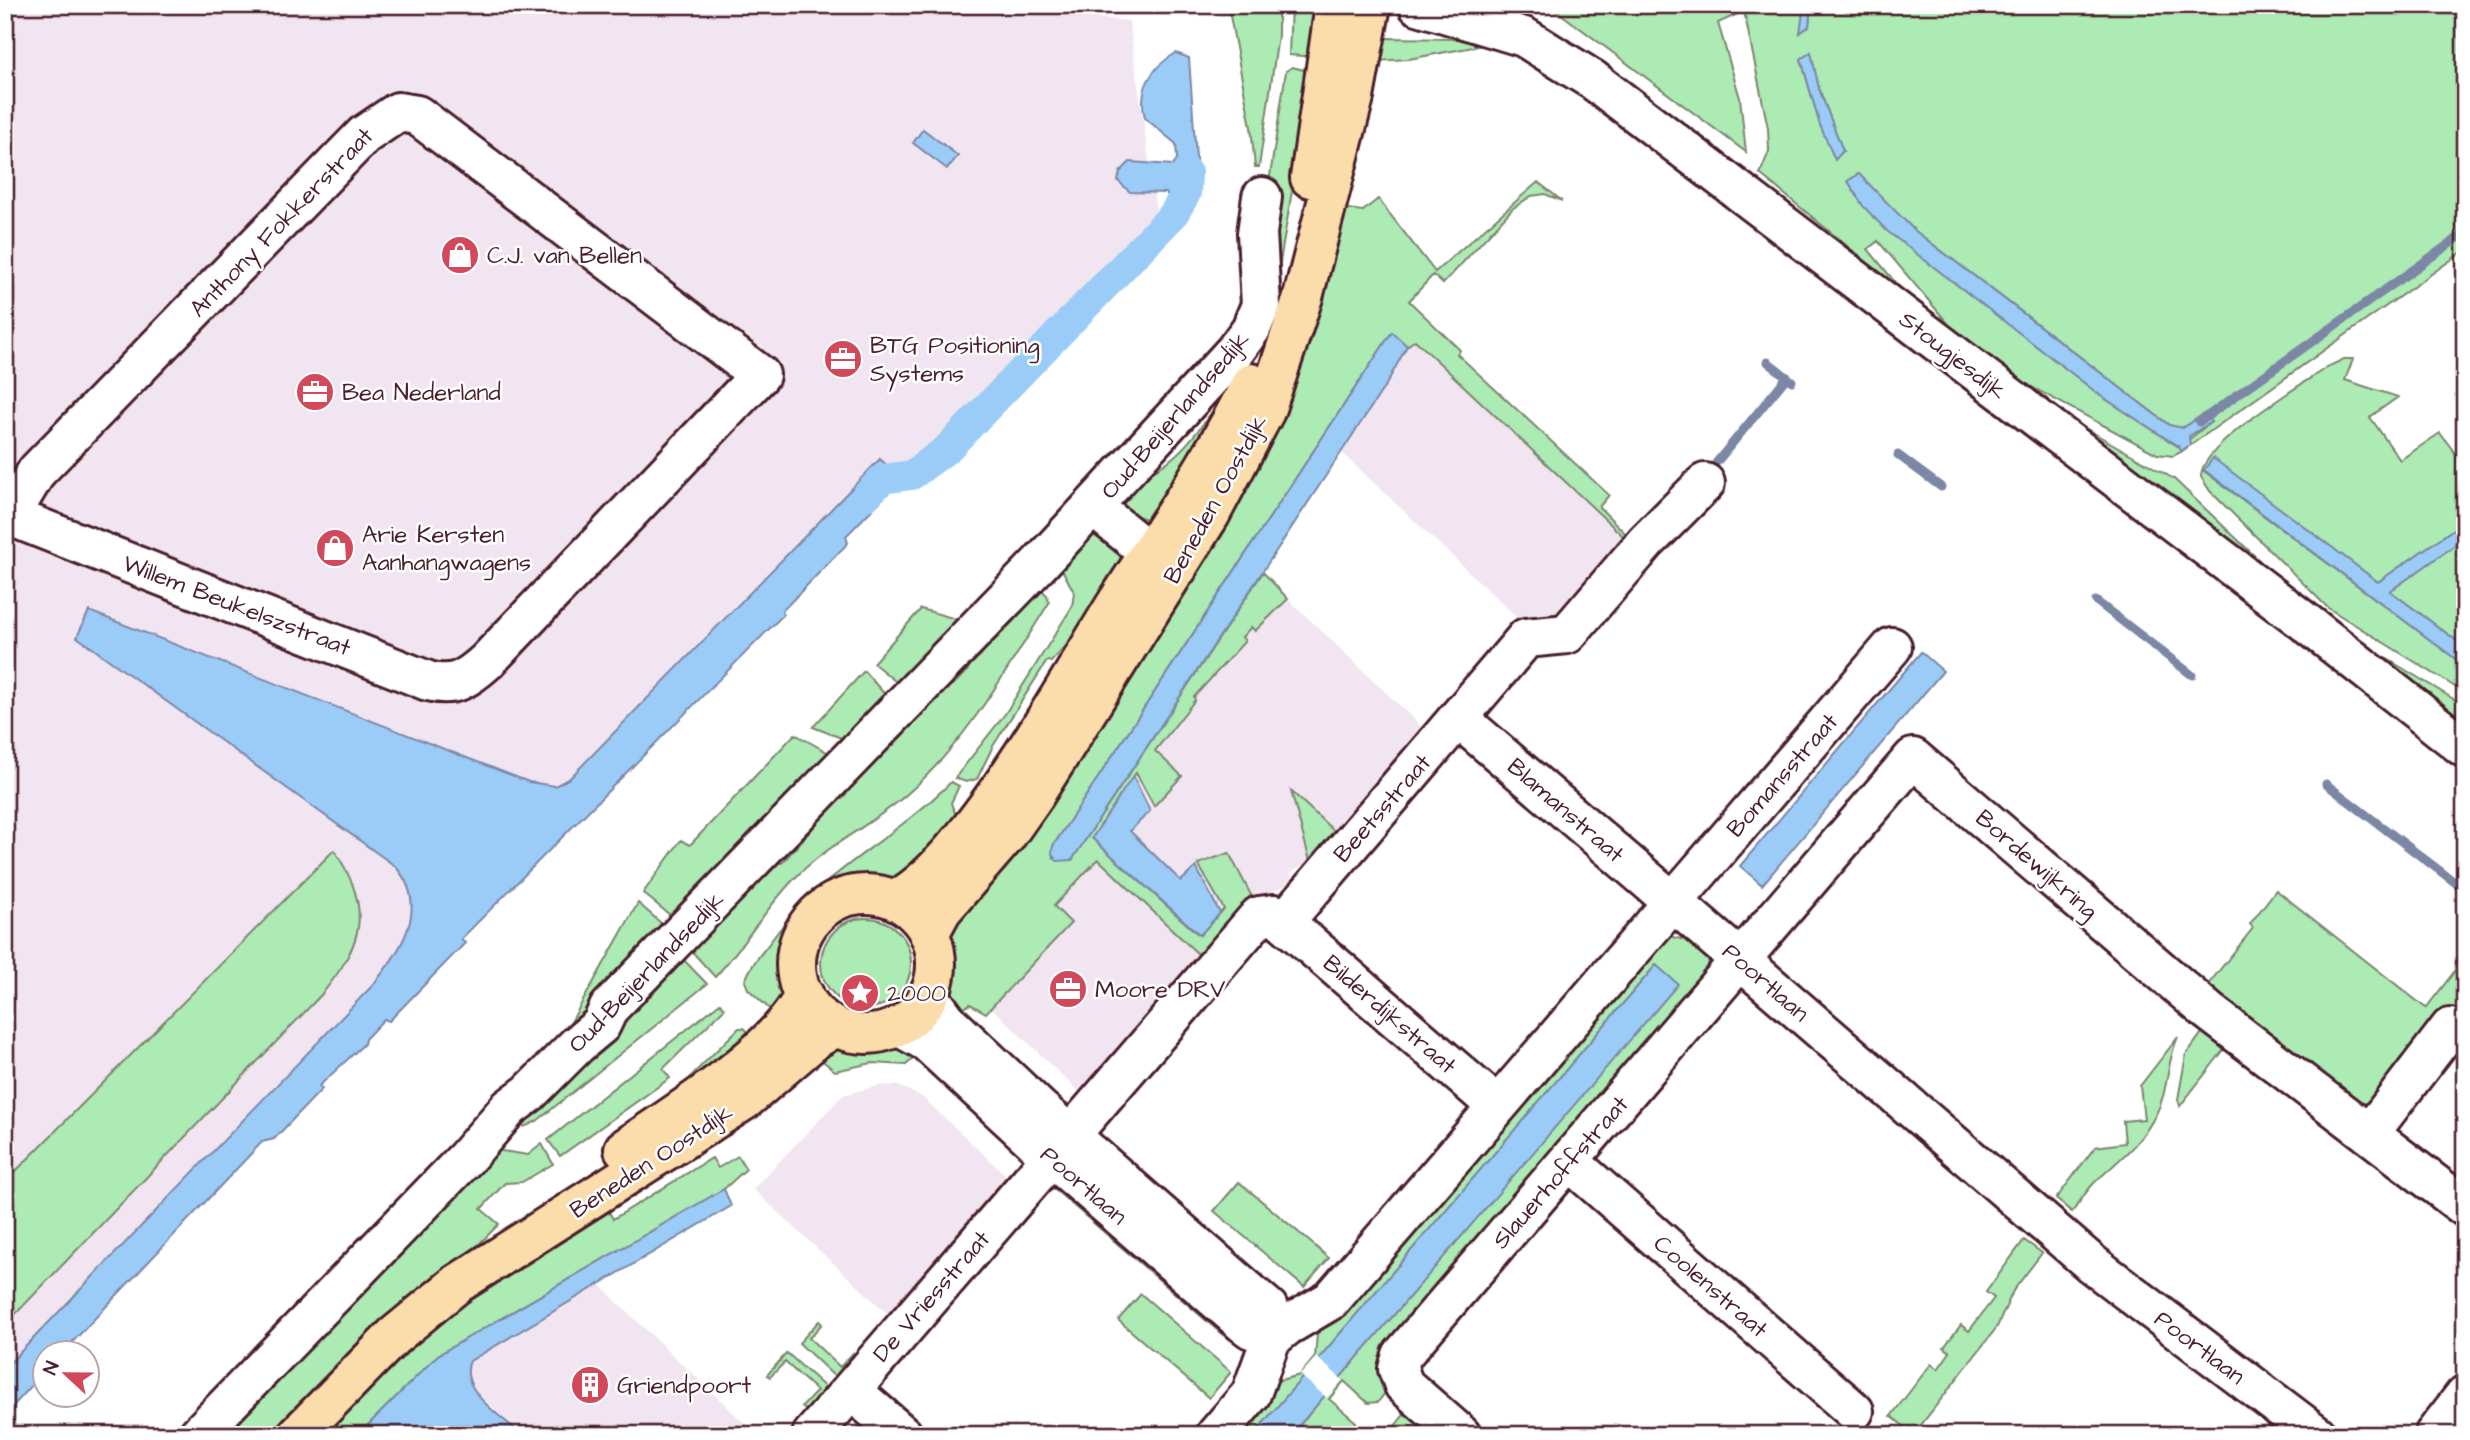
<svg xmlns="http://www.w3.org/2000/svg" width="2470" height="1440" viewBox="0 0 2470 1440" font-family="'Architects Daughter',sans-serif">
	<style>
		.built { fill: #f1e5f1 }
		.green { fill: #acebb3; stroke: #7b856f; stroke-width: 2; fill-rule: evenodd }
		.water { fill: #9bccf7; stroke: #7b87a5; stroke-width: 2 }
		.pier { fill: #fff }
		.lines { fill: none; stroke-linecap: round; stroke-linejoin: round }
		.stream { stroke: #7b87a5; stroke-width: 9 }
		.canal { stroke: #9bccf7; stroke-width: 30 }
		.minor-casing { stroke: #4a1f2b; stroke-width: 44 }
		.major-casing { stroke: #4a1f2b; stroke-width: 44 }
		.minor { stroke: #fff; stroke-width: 38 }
		.major { stroke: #fbddab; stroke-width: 38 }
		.labels { text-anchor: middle; stroke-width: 5; stroke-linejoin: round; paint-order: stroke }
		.street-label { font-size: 24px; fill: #4a1f2b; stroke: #fff }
		.poi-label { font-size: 24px; fill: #4a1f2b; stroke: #fff; text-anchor: start }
	</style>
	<rect width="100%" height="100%" fill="#fff"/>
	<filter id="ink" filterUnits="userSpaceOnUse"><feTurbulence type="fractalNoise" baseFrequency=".0143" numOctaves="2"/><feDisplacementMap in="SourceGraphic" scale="14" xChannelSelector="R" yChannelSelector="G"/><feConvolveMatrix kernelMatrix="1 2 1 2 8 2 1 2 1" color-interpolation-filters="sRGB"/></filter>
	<g filter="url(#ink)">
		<path class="built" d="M5 5H968L1129 21 1156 211 925 454 851 496 5 1395Z
			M1414 340 1624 537 1555 617 1519 619 1342 453 1407 346Z
			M1264 576 1423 728 1310 861 1291 873 1293 881 1266 895H1251L1080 1093 991 1007 1071 923 1054 906 1098 859 1092 838Z
			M881 1085 899 1086 922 1097 1008 1177 890 1316 753 1189 843 1095Z
			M600 1284 619 1304 757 1435H522L471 1387 467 1370 473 1359Z"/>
		<path class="green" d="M1228 5H1278V36L1259 167H1255L1251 127Z
			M1291 5H1325L1317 57 1289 55Z
			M1549 5H1804L1801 32 1809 26 1811 5H2465V250L2181 452 2173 456 2157 454 2011 376 1962 340 1878 241 1868 249 1903 292 1760 174 1769 151 1768 128 1744 11 1718 23 1740 98 1746 152ZM1810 53 1819 89 1843 151 1835 159 1820 125 1801 59ZM1858 174 1914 230 2169 425C2183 433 2193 421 2204 414L2211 422 2179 447 2101 396 1874 218 1848 181Z
			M1382 38 1462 39 1484 45 1409 59 1377 61Z
			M1292 67 1312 72 1274 298 1263 222 1286 71Z
			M1538 182 1562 201 1545 194 1531 196 1512 209 1443 284 1433 275 1409 301 1460 350 1457 354 1609 495 1599 507 1626 534 1624 537 1415 340 1407 346 1392 332 1053 846 1054 858 1072 860 1263 572 1288 599 1255 631 1251 627 1242 637 1245 641 1194 697 1195 700 1155 751 1182 776 1154 806 1136 773 1092 838 1199 935 1224 909 1198 864 1229 853 1251 895 1200 956 1098 859 1054 906 1071 923 986 1013 970 1004 955 1015 945 953 957 903 1188 571 1333 207 1363 211 1378 199 1435 272Z
			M2344 359H2353L2345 380 2398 397 2370 417 2400 460 2440 433 2461 461 2465 459V521L2378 582 2213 459 2204 471 2465 666V693L2328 608 2210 491 2201 477C2199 446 2300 386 2327 367Z
			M1247 374C1230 407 1179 508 1147 519L1126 513 1121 500C1133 472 1154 475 1171 459 1192 442 1208 416 1225 395L1226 381 1230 375 1236 377Z
			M2071 420 2174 479 2281 581Z
			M1095 534C1164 558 1075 634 1051 662L1047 661 993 746 977 779 966 782 955 778 1005 714 1072 607 1074 592 1059 564 1082 537Z
			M2465 538V647L2390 591Z
			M1036 585 1047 595 1049 603C1007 669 966 743 906 795 873 824 832 842 799 874 767 905 746 944 715 977L688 947 769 862 782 863 812 829V817L943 682 953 685 968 670 971 661 980 656Z
			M921 609 956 619V630L901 686 873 663Z
			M2366 646 2465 706V727Z
			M864 671 889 699 849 741 813 727Z
			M795 734 834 756 676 920 643 893 681 840 690 845Z
			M951 782 959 786 951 803 955 813 964 817C954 830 937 859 924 868 912 877 877 883 862 884 787 887 790 954 779 1008L775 1014 748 989 745 981C750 967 759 956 768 945 819 872 890 843 951 782Z
			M1291 791 1335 832 1310 861Z
			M334 850C374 909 363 944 321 995L5 1325V1182Z
			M2276 890 2426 1008 2465 958V1003L2445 1030 2365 1109 2207 986 2253 928 2250 924Z
			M638 903 668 929 570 1031 571 1022Z
			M821 963a45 45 0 1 1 90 0a45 45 0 1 1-90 0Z
			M1660 934 1685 940 1708 960 1710 970 1378 1402 1368 1403 1344 1381 1329 1399 1356 1422V1428L1350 1435H1291L1677 984 1656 965 1253 1435H1231L1277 1381 1300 1375 1315 1357 1317 1334Z
			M680 956 707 984 537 1121 524 1127 521 1123 554 1086H565L581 1068 587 1052 641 995 654 992 674 971Z
			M720 1003 725 1008 663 1069 670 1078 560 1156 548 1140Z
			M739 1028H744L756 1039 694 1080 691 1076Z
			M2204 1030 2226 1047 2180 1106 2178 1099 2186 1055Z
			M2178 1037C2166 1062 2169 1090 2156 1114 2141 1144 2119 1160 2095 1182 2086 1191 2080 1202 2072 1212L2056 1199 2095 1147 2125 1143 2123 1121 2144 1119 2140 1086Z
			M855 1042H881L908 1049 913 1059 906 1065 872 1063 835 1071 813 1053 854 1045Z
			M542 1144 553 1164 522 1182 505 1183 481 1209 499 1224 479 1244 418 1291 275 1435H226V1427L496 1150 528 1155Z
			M738 1156 746 1169 724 1189 438 1355 358 1435H317L433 1325 609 1212 613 1219 712 1158 718 1168Z
			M1063 1178 1232 1324 1223 1335 1054 1189Z
			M1239 1182 1329 1258 1304 1287 1214 1211Z
			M2024 1240 2042 1253 2013 1291 1997 1327 1914 1434 1891 1416 1931 1364 1938 1369 1950 1352 1944 1347 1961 1325 1969 1331 1994 1298 1986 1292Z
			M1141 1294 1231 1372 1209 1398 1118 1320Z
			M819 1321 822 1324 809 1338 840 1367 853 1353 856 1356 836 1378 799 1343Z
			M787 1353 827 1389 807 1412 802 1407 817 1391 785 1362 770 1377 767 1375Z
			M1410 1407 1443 1435H1388Z"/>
		<path class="water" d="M1804 5H1811L1809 26 1800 33Z
			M1811 52 1819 89 1843 151 1835 160 1820 125 1801 59Z
			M1176 53 1189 58 1198 186 1195 198 1180 214 1166 193 1130 192 1118 181 1120 172 1130 162 1173 165 1177 159 1176 144 1145 118C1138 90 1150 68 1176 53Z
			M923 129 958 156 947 169 913 143Z
			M1859 174 1914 230 2169 425 2183 428 2205 413 2211 422 2189 436 2190 445 2181 451 2179 447 2101 396 1887 231 1863 206 1848 181Z
			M1392 332 1407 346 1387 383 1072 860 1057 861 1052 854 1053 846Z
			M2213 458 2378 582 2465 521V538L2390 591 2465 647V666L2204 470Z
			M880 459 902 479 846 536 848 543 782 611 783 615 461 939 465 943 389 1021 384 1019 365 1039 364 1044 319 1086 322 1089 274 1139 262 1142 63 1352H46L45 1371 5 1415V1368L371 987C400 953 432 907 395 866L77 637 89 611 529 782 555 786 570 778Z
			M1921 652 1943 671 1762 885 1740 866Z
			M1133 776 1150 811 1130 831 1181 881 1196 867 1220 913 1200 935 1092 838Z
			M1656 965 1678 984 1291 1435H1253Z
			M724 1189 731 1206 470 1361C457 1390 504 1418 522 1435H457L454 1431 450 1435H358L438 1355Z"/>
		<path class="pier" d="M1316 1357 1343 1380 1327 1398 1300 1375Z"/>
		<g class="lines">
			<path class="stream" d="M1768 362 1792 381
				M2199 422 2465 233
				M1898 455 1941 487
				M1716 463 1787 377
				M2096 601 2192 675
				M2326 784 2465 890"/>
			<path class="canal" d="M866 496 882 479 912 475 947 449 1173 215 1186 193 1187 173"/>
			<defs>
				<path id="minor" d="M1418 5 1524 37 1593 80 2313 628 2465 748
					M1093 507 1149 552 1177 569
					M5 514 10 516 428 681C454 688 467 679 487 661L760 375 417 115 398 112 364 135 37 471 10 516
					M1458 718 1673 902 1892 647
					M1284 922 1497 1106
					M898 1026 927 1042 1050 1156 1243 1323 1251 1329 1275 1335 1268 1308 1261 1302 1039 1108 948 1022 928 995
					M2369 1134 2450 1028
					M1569 1161 1854 1411
					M851 1390 903 1435
					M198 1435 466 1158 509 1108 529 1093 577 1045 601 1025 609 1008 1042 561 1234 352 1251 329 1261 305 1257 233 1262 197
					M812 1435 1259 916 1274 914 1284 922 1526 638 1567 634 1646 542 1705 483
					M1216 1435 1251 1394 1271 1339 1287 1326 1331 1300 1673 902 2092 1264 2317 1435
					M1461 1435 1404 1385 1398 1369 1402 1355 1913 758 2208 1011 2465 1207
					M2434 1435 2465 1395"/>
				<path id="major" d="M1310 178 1335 5
					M796 964a70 70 0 1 1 140 0a70 70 0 1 1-140 0Z
					M895 900C968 864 1072 674 1118 601 1164 529 1214 459 1251 383
					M929 934 942 910 1006 836 1034 796 1210 515 1265 411 1303 297 1354 97 1371 5
					M624 1149C675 1114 779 1050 804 995
					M297 1435 394 1336 457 1284 745 1100 816 1039 836 1027"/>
			</defs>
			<use href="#minor" class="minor-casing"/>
			<use href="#major" class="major-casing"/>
			<use href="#minor" class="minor"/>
			<use href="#major" class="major"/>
		</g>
	</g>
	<defs>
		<symbol id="shop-disc" viewBox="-11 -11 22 22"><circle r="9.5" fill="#d1495b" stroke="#fff"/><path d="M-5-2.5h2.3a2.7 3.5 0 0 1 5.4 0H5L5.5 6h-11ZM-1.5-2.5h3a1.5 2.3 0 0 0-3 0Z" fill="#fff"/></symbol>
		<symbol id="office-disc" viewBox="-11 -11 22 22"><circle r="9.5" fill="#d1495b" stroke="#fff"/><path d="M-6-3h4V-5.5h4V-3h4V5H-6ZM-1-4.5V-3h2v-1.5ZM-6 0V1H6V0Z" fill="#fff"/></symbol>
		<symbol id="sight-disc" viewBox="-11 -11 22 22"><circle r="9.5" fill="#d1495b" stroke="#fff"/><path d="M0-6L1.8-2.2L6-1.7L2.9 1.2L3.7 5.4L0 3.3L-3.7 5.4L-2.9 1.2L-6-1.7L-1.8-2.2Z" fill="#fff"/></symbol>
		<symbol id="building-disc" viewBox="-11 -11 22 22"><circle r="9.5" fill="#d1495b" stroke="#fff"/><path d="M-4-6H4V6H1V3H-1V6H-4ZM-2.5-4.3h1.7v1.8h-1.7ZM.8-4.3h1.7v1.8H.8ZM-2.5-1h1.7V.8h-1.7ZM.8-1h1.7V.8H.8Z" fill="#fff"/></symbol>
	</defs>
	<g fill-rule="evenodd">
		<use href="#shop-disc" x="438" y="233" width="44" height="44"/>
		<use href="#office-disc" x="821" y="337" width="44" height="44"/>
		<use href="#office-disc" x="293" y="370" width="44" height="44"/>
		<use href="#shop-disc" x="313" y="526" width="44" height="44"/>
		<use href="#office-disc" x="1046" y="967" width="44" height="44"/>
		<use href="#sight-disc" x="838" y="971" width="44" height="44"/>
		<use href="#building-disc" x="568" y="1363" width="44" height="44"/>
	</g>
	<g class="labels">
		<g class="street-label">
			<text transform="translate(281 222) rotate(-46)" y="8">Anthony Fokkerstraat</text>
			<text transform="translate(1953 355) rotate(38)" y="8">Stougjesdijk</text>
			<text transform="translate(1175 415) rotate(-49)" y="8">Oud-Beijerlandsedijk</text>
			<text transform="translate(1215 499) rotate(-61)" y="8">Beneden Oostdijk</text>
			<text transform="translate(237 605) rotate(21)" y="8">Willem Beukelszstraat</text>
			<text transform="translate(1782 775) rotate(-49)" y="8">Bomansstraat</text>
			<text transform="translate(1382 808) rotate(-49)" y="8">Beetsstraat</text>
			<text transform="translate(1566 810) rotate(41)" y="8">Blamanstraat</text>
			<text transform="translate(2037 864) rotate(41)" y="8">Bordewijkring</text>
			<text transform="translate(646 972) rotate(-46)" y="8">Oud-Beijerlandsedijk</text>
			<text transform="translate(1766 982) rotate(41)" y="8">Poortlaan</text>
			<text transform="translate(1390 1014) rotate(41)" y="8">Bilderdijkstraat</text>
			<text transform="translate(651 1161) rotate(-33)" y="8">Beneden Oostdijk</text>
			<text transform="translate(1560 1172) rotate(-49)" y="8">Slauerhoffstraat</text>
			<text transform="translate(1084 1185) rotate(41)" y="8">Poortlaan</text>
			<text transform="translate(1711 1286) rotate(41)" y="8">Coolenstraat</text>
			<text transform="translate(931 1296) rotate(-49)" y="8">De Vriesstraat</text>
			<text transform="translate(2200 1347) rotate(37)" y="8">Poortlaan</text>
		</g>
		<g class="poi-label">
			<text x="487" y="263">C.J. van Bellen</text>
			<text x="870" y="353">BTG Positioning<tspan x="870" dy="28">Systems</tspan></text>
			<text x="342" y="400">Bea Nederland</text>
			<text x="362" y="542">Arie Kersten<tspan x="362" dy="28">Aanhangwagens</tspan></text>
			<text x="1095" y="997">Moore DRV</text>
			<text x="887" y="1001">2000</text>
			<text x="617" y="1393">Griendpoort</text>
		</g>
	</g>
	<rect width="2470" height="1440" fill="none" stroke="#fff" stroke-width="28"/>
	<rect x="14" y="14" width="2442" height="1412" fill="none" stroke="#4a1f2b" stroke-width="2.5" filter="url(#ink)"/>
	<g transform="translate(66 1374) rotate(292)"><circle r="33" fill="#ffffff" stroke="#b7a5aa" stroke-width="2"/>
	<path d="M0-5L12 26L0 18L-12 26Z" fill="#d1495b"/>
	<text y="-10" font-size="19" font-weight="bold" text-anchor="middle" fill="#4a1f2b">N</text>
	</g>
</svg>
